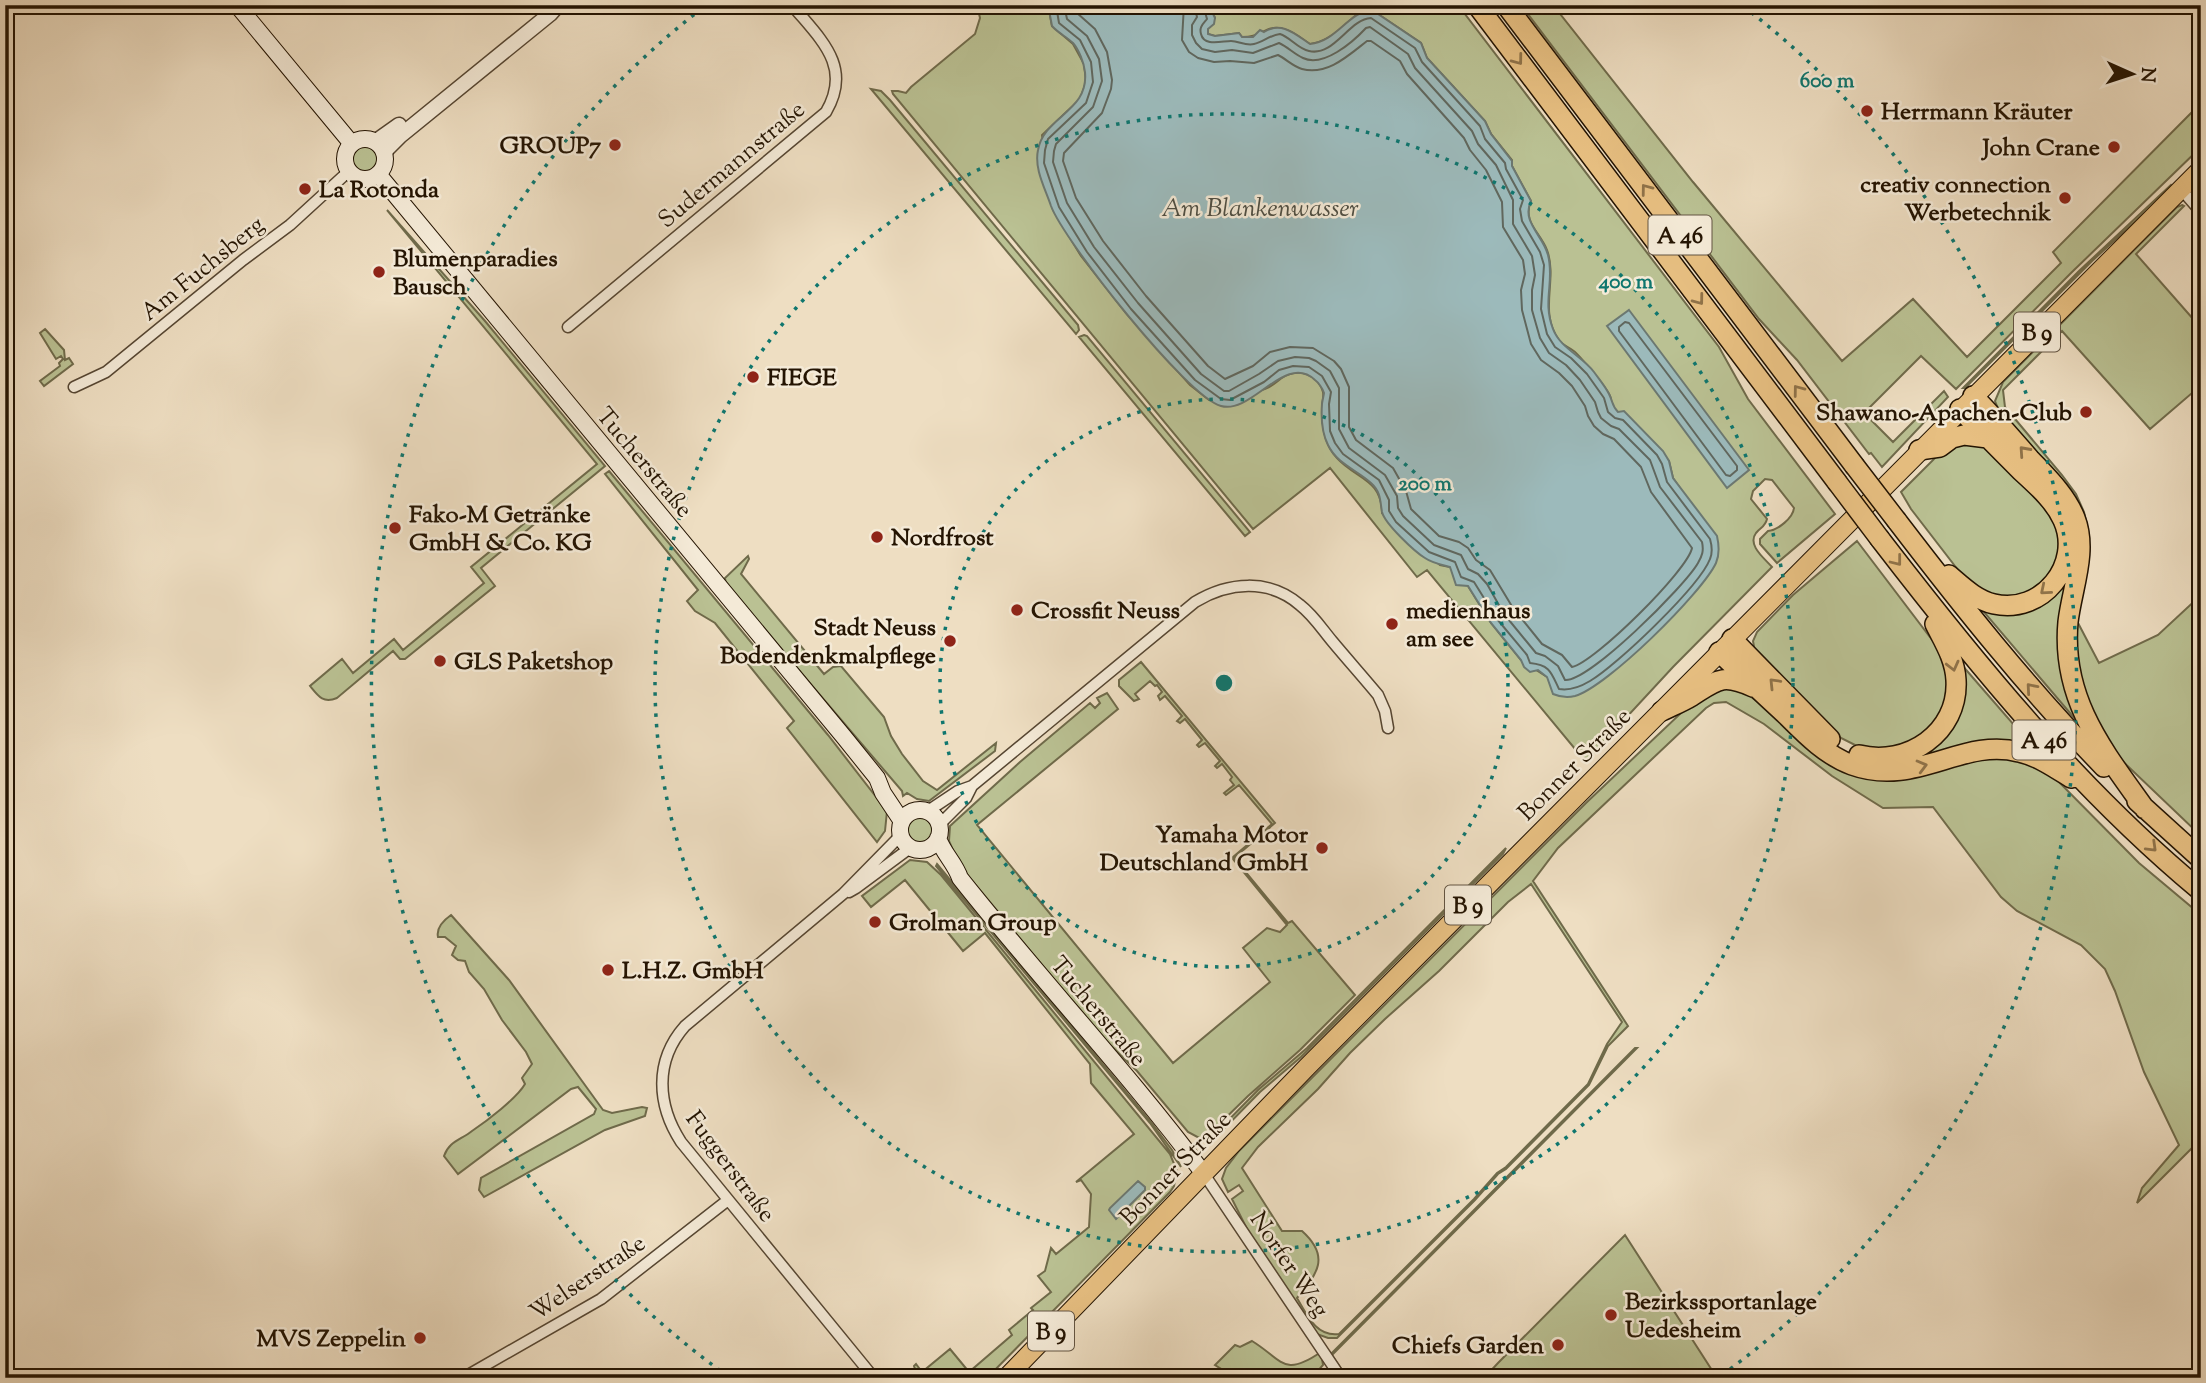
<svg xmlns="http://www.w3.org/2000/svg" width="2206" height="1383" viewBox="0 0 2206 1383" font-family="'Sorts Mill Goudy',serif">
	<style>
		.green { fill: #bac193; stroke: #6f6a4a; stroke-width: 2; fill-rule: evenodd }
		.water { fill: #9cbabb; stroke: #6c7871; stroke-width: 2 }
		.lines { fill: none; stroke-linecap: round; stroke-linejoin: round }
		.shore { stroke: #60675e; stroke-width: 2 }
		.minor-casing { stroke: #564632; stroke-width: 13 }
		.tertiary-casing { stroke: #564632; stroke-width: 17 }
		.secondary-casing { stroke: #241402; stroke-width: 18 }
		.primary-casing { stroke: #241402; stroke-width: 20 }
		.motorway-casing { stroke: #241402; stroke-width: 22 }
		.minor { stroke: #f4ead7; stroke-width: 10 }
		.tertiary { stroke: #f4ead7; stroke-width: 14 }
		.secondary { stroke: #f4ead7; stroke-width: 16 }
		.primary { stroke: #e7bf81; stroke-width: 18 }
		.motorway { stroke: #e7bf81; stroke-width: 19 }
		.motorway-bridge-casing { stroke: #241402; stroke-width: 22; stroke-linecap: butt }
		.motorway-bridge { stroke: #e7bf81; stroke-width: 19 }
		.oneway { stroke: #8f7248 }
		.ring { fill: none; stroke: #0f766e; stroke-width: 3.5; stroke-dasharray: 3.5 7 }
		.poi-dot { fill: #8f2418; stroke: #f4ead7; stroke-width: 2.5 }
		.labels { text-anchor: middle; stroke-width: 5; stroke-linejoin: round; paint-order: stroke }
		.shield { fill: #f4ead7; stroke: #625442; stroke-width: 2 }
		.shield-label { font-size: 23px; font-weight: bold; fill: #241402 }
		.poi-label { font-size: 24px; font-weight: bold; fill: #241402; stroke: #f4ead7; text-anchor: start }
		.street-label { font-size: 24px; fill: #241402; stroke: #f4ead7 }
		.water-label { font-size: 26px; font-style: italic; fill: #4e4e43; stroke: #f4ead7 }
		.centre { fill: #0f766e; stroke: #f4ead7; stroke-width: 3.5 }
		.ring-label { font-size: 21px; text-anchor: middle; font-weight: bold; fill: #0f766e; stroke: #f4ead7; stroke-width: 5; stroke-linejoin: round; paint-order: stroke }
	</style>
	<rect width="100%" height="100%" fill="#eedec2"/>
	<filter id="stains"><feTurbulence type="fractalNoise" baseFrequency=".00286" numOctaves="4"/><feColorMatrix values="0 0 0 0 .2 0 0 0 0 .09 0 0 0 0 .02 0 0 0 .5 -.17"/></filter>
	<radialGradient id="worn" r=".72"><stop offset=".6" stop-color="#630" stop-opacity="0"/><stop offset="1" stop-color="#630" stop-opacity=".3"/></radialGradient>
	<path class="green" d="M977 5H1048L1052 26 1073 44 1084 64 1086 82 1080 99 1042 135 1053 210 1081 256 1126 313 1190 385 1209 400C1227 396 1250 395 1267 388 1277 384 1282 374 1295 373 1307 371 1320 380 1323 392 1324 397 1322 403 1322 408 1322 426 1324 444 1337 458 1356 479 1382 479 1382 513L1440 565 1450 567 1468 586 1491 623 1521 660 1547 677 1691 504 1673 478 1669 461 1612 407C1612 406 1611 397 1610 396 1607 388 1583 360 1576 353 1571 348 1563 346 1559 340 1538 311 1558 280 1547 250 1540 232 1522 222 1531 201L1512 166V160L1491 134 1485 121 1427 58 1421 43 1372 10C1367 11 1360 12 1355 16 1342 27 1329 42 1310 44 1298 36 1284 24 1269 29 1257 34 1255 37 1242 37L1239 33 1215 36 1208 34 1207 29 1215 18 1209 5H1458L1719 347 1748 399 1835 514 1777 563 1760 544V539L1768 531C1778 530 1793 518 1794 508L1772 480 1765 479 1753 491 1751 499 1767 519C1765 527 1761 527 1756 533 1747 545 1764 558 1772 567L1673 667 1587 760 1580 755 1427 570 1417 577 1330 468 1253 529 893 94 892 91H898L906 93 911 87 975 34 980 18Z
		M1521 5H1553L1693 182 1842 361 1913 299 1967 357 2061 263 2053 252 2201 103V147L2071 273 1956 389 1921 356 1864 413 1893 442 1944 391 1948 397 1882 467 1871 453 1869 454 1797 360 1759 319Z
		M871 89 881 91 890 100 1078 325 1079 330 1076 334Z
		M349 159a15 15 0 1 1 30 0a15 15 0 1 1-30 0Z
		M2171 185 2173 187 2092 261 1965 388H1963L2079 271Z
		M2182 205 2184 206 2136 254 2201 328V402L2192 393 2150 429 2062 331 2003 390 2005 407 2062 475 2076 494 2084 512 2089 534 2088 561 2077 621 2099 663 2158 635 2201 595V836L2114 753C2082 718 2066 664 2073 618 2078 586 2089 555 2081 523 2070 480 2027 444 1999 411L1995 401 2003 382 2177 207Z
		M387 210 485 321 605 466 481 568 495 586 405 659H400L393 651 337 698C323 704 318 696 310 686L342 659 353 673 394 639 403 650 484 583 471 567 597 464Z
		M45 329 64 350 65 360 69 358 73 364 44 386 40 381 60 366 59 363 63 359 61 356 56 359 40 333Z
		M1084 335 1087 336 1250 532 1245 536 1079 337Z
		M1981 417C1997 436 2014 454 2031 473 2046 488 2063 502 2071 523 2084 557 2066 595 2064 629 2061 666 2072 700 2087 733L1978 605C2005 612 2031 612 2052 591 2105 537 2036 480 1999 444 1991 436 1982 430 1976 421Z
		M1967 439 1996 453 2056 521 2061 552 2041 589 2004 602 1965 579 1911 509 1901 492 1947 446Z
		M609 471 828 735 887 811 885 831 877 842 787 728 794 721 715 623 695 611 687 601 698 590 605 474Z
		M1857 541 1942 653 1949 672 1947 702 1932 730 1903 748 1872 750 1855 745 1833 734 1755 652 1753 641 1757 632 1793 595Z
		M748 556 749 559 741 574 824 674 833 667 841 666 884 717 891 736 902 754 923 781 937 790 996 743 995 751 929 801 917 799 907 793 903 796 902 791 726 585 725 578Z
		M1141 662 1275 823 1234 858 1288 923 1292 921 1355 995 1300 1050 1248 1096 1203 1140 1188 1132 1137 1071 1102 1037 950 854 953 850 949 841 950 826 1020 762 1090 703 1095 708 1100 703 1097 698 1107 693 1118 709 977 825 1173 1063 1270 982 1243 948 1267 928 1280 932 1287 925 1232 858 1272 824 1239 785 1226 795 1224 793 1234 785 1230 780 1232 777 1222 764 1217 768 1215 766 1220 761 1205 743 1199 747 1197 745 1202 740 1185 719 1180 723 1177 721 1182 716 1165 696 1160 700 1158 696 1162 692 1157 685 1155 686 1150 681 1135 694 1139 699 1134 701 1119 686V680Z
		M1961 664 2040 755 1915 763 1840 754 1813 731 1846 754 1933 743Z
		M1719 687 1744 692 1757 701 1830 762 1988 756 2030 761 2057 780 2139 863 2201 915V1139L2137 1203 2142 1188 2179 1145 2144 1072 2115 991 2105 969 2081 945 2017 911 2001 897 1933 807 1883 808 1832 776 1764 724 1726 702 1714 703 1706 708 1558 848 1533 881 1628 1026 1608 1046 1589 1085 1506 1169 1498 1174 1475 1200 1337 1338H1328L1314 1333 1247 1229 1232 1199 1243 1191 1239 1185 1228 1192 1222 1179 1226 1168 1239 1151 1586 803 1700 695ZM1531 884 1622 1022 1607 1044 1588 1084 1506 1167 1497 1173 1474 1199 1339 1334C1316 1337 1307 1315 1297 1298 1317 1274 1331 1257 1302 1231H1282L1242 1168 1258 1147 1318 1089 1350 1053 1385 1019 1439 971 1508 902Z
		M906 830a14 14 0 1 1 28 0a14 14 0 1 1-28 0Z
		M1506 848 1503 854 1301 1057 1260 1092 1216 1137 1209 1140 1258 1090 1307 1048Z
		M910 860 927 862 941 875 1170 1154 1177 1171 1174 1186 1170 1192 987 1378H904L915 1369 914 1366 916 1364 922 1372 950 1349 969 1372 1012 1335 1009 1330 1033 1310 1031 1308 1051 1292 1038 1276 1045 1271 1051 1248 1056 1254 1089 1227 1091 1194 1081 1180 1076 1182 1134 1134 1091 1083 1090 1064 985 933 963 951 905 880 871 907 862 896Z
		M937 864 1151 1122 1172 1150 1181 1167 1150 1123 936 866Z
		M451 915 509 980 603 1110 612 1113 642 1107 647 1108 645 1116 605 1130 484 1197 479 1190 481 1178 594 1114 596 1109 578 1087 571 1089 458 1174 444 1156C449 1141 461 1140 472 1131 487 1121 517 1098 525 1084L522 1078 532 1064 526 1052 502 1020 484 989 469 972 465 961 458 960 452 955 456 946 445 937H438C436 928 444 920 451 915Z
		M1635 1048H1637L1332 1355 1347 1378H1343L1329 1356Z
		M1625 1235 1717 1378H1484L1498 1363Z
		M1252 1341C1283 1360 1283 1378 1321 1352L1323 1365 1317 1372 1305 1378H1236L1215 1365 1235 1345 1240 1347Z"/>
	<path class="water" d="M1048 5H1209L1215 18 1214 24 1208 29V34L1215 36 1239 33 1242 37H1253L1260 30 1264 32C1282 21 1295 34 1310 44 1336 42 1348 12 1372 10L1421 43 1427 58 1485 121 1491 134 1512 161V166L1531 201C1521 222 1543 235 1548 255 1555 281 1542 301 1553 329 1560 348 1582 356 1594 372 1599 379 1605 386 1609 394 1613 402 1612 406 1618 412L1624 411 1663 451 1669 461 1673 478 1717 536C1719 545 1720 554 1716 563 1702 593 1607 687 1575 696 1567 698 1560 697 1553 694L1547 677 1538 670 1530 672 1524 667 1521 660 1491 623 1468 586 1456 585 1450 567C1442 565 1432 563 1425 558 1415 552 1385 524 1382 512 1380 501 1381 492 1371 483 1357 470 1337 464 1328 445 1322 433 1321 417 1322 404 1322 402 1324 394 1324 393 1323 389 1318 382 1315 380 1285 352 1252 415 1221 406 1187 397 1064 241 1051 206 1045 188 1034 169 1038 150 1044 116 1089 112 1085 72 1084 63 1079 50 1073 43 1067 37 1058 33 1052 26Z
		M1629 310 1749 470 1727 488 1607 326Z
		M1138 1181 1145 1187V1190L1116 1219 1109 1210 1110 1208Z"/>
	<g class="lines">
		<path class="shore" d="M1056 5 1059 23 1080 40 1091 62 1093 82 1086 103 1048 139 1045 150 1044 163 1059 207 1087 252 1131 309 1195 380 1221 399 1230 400 1264 382 1279 370 1293 366 1309 367 1322 376 1331 392 1329 404 1330 431 1335 443 1343 454 1379 480 1389 500V511L1396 522 1429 552 1455 562 1461 577 1474 582 1497 619 1527 655 1530 663C1550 665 1551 672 1559 689 1570 691 1580 687 1590 681 1616 666 1699 587 1710 559 1713 552 1712 546 1710 539L1667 482 1662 464 1657 455 1623 420 1615 418 1608 412 1604 398 1587 374 1571 358 1555 347 1547 334 1541 309 1544 265 1540 252 1522 221 1520 209 1523 200 1506 169 1505 163 1485 139 1480 126 1422 62 1415 48 1371 18C1349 19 1334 57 1309 51 1298 49 1290 37 1280 34 1270 35 1263 42 1254 44 1245 46 1239 41 1231 41 1222 41 1204 47 1201 34 1199 27 1203 24 1207 19L1203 5
			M1064 5 1067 19 1087 36 1099 59 1102 81 1093 107 1056 144 1054 151 1053 162 1067 203 1094 247 1138 303 1201 374 1224 391H1229L1259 374 1278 361 1295 357 1309 358 1316 361 1330 371 1339 388V429L1349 448 1385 475 1397 496 1398 508 1403 516 1434 545 1461 555 1468 569 1478 574 1487 584 1504 614 1536 653 1545 656 1558 666 1565 680C1589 682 1685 586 1698 563 1702 556 1704 551 1702 542L1660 487 1650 460 1619 429 1611 426 1601 418 1598 412 1595 402 1580 380 1566 365 1549 353 1540 338 1532 310V290L1535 275 1532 256 1513 224V200L1496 165 1478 144 1472 131 1415 68 1408 54 1370 27 1366 28C1353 42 1323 68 1303 58 1294 54 1288 47 1279 43L1253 53 1232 50 1215 52 1202 49 1196 43 1192 35V25L1197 17 1194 5
			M1075 5 1077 13 1095 29 1107 52 1112 80 1111 89 1102 113 1064 153 1063 161 1076 198 1103 241 1146 296 1208 366 1225 379 1253 366 1270 352 1290 347 1313 348 1334 361 1341 369 1349 387V427L1356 440 1393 468 1406 491 1411 509 1439 536 1459 542 1468 548 1476 560 1490 570 1513 608 1542 644 1562 655 1572 667C1594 663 1688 570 1692 548L1651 492 1641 467 1614 439 1603 434 1594 426 1588 416 1585 406 1572 386 1559 373 1541 360 1531 344 1522 310 1521 290 1525 274 1523 260 1503 227 1502 202 1486 170 1470 150 1464 138 1407 74 1400 61 1371 41H1367C1349 55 1327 76 1302 69 1294 67 1286 59 1278 55L1254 63 1230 61 1214 62 1198 58 1189 52 1182 40 1184 5
			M1625 322 1629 323 1737 466V470L1730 476 1726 475 1619 331V327Z"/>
		<defs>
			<path id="minor" d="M1846 5 1848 8
				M2181 189 2201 212
				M568 327 826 112C853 66 820 39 792 5
				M74 387 106 372 243 260 290 225 349 171
				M928 811 958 791 972 786 1195 602C1228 582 1269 578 1300 605 1313 615 1322 629 1332 641 1347 659 1363 677 1378 695L1385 711 1388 728
				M939 825 966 798 972 786
				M849 892 856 888 910 848
				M1204 1174 1341 1378
				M463 1378 601 1299 728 1200
				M874 1378 681 1142C657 1105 654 1061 685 1026L843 894 900 836"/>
			<path id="tertiary" d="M375 142 399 125
				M384 152 400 136 550 14 558 5"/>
			<path id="secondary" d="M237 5 352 144
				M345 159a20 20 0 1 1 40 0a20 20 0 1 1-40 0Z
				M378 174 844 737 877 778 883 793 901 820
				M900 830a20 20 0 1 1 40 0a20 20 0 1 1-40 0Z
				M938 838C943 853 955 863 960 878 1039 978 1127 1071 1204 1174"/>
			<path id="primary" d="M1006 1378 1307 1067 2201 169"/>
			<path id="motorway" d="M1477 5 1837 482
				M1506 5 1854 465
				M1973 396C1993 416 2011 437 2030 459 2047 477 2066 495 2075 518 2088 551 2072 588 2068 622 2061 699 2103 750 2145 809
				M1919 450 1940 447 1952 438 1964 435 1988 438
				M1897 521C1962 606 2029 690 2104 767
				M1880 539C1977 665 2078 789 2201 891
				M1949 575C1962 586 1976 600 1994 604 2042 615 2083 564 2063 520 2054 500 2036 485 2021 471 2000 450 1980 430 1960 409
				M1732 639 1830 739
				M1719 652C1741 673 1763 694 1785 714 1805 734 1825 755 1852 765 1916 788 1962 737 2019 752 2038 756 2055 768 2071 778
				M1662 711C1672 706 1682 702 1692 696 1717 680 1722 673 1753 687
				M1859 755C1907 767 1959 733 1956 680 1955 659 1944 642 1935 624
				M2137 801 2201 859"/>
		</defs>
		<use href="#minor" class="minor-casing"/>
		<use href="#tertiary" class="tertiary-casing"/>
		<use href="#secondary" class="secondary-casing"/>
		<use href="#primary" class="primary-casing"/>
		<use href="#motorway" class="motorway-casing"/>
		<use href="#minor" class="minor"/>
		<use href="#tertiary" class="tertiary"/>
		<use href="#secondary" class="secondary"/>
		<use href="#primary" class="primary"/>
		<use href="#motorway" class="motorway"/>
		<defs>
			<path id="motorway-bridge" d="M1854 465 1897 521
				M1837 482 1880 539"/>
		</defs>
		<use href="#motorway-bridge" class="motorway-bridge-casing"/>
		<use href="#motorway-bridge" class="motorway-bridge"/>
	</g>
	<defs><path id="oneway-chevron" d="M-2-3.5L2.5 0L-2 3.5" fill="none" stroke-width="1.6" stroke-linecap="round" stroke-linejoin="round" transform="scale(1.75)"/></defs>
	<g class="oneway">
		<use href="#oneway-chevron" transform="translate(1518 60) rotate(53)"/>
		<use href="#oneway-chevron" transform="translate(1646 189) rotate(-127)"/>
		<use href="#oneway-chevron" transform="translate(1699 300) rotate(53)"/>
		<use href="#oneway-chevron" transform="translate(1798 390) rotate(-127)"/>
		<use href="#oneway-chevron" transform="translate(2024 451) rotate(-132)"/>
		<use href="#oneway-chevron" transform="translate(1897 561) rotate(52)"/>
		<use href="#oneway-chevron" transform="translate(2045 590) rotate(140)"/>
		<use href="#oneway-chevron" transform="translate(1953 666) rotate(76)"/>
		<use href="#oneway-chevron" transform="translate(1774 683) rotate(-134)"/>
		<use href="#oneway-chevron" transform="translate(2031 688) rotate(-131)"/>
		<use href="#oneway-chevron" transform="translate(1922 766) rotate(-15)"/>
		<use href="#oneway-chevron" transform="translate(2152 847) rotate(44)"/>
	</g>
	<g class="ring">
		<circle cx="1224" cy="683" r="284"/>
		<circle cx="1224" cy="683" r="569"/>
		<path d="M729 1377A853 853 0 0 1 705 6M1743 6A853 853 0 0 1 1719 1377"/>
	</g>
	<g class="poi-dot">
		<circle cx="1867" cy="111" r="7"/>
		<circle cx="615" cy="145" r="7"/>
		<circle cx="2114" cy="147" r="7"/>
		<circle cx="305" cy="189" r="7"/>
		<circle cx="2065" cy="198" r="7"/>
		<circle cx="379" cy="272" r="7"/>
		<circle cx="753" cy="377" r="7"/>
		<circle cx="2086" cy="412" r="7"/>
		<circle cx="395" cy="528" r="7"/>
		<circle cx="877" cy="537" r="7"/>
		<circle cx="1017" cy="610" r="7"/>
		<circle cx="1392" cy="624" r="7"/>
		<circle cx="950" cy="641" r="7"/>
		<circle cx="440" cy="661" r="7"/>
		<circle cx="1322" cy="848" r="7"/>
		<circle cx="875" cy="922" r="7"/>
		<circle cx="608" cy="970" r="7"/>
		<circle cx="1611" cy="1315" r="7"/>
		<circle cx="420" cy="1338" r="7"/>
		<circle cx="1558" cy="1345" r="7"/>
	</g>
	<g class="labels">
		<g class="shield">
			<rect x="1648.5" y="215.5" width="63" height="39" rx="5"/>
			<rect x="2014" y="312.5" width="46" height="39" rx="5"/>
			<rect x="2012.5" y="720.5" width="63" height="39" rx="5"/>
			<rect x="1445" y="885.5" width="46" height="39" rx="5"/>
			<rect x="1028" y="1311.5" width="46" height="39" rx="5"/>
		</g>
		<g class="shield-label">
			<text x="1680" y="243">A 46</text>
			<text x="2037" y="340">B 9</text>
			<text x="2044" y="748">A 46</text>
			<text x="1468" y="913">B 9</text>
			<text x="1051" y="1339">B 9</text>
		</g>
		<g class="poi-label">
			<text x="1881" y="119">Herrmann Kräuter</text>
			<text x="601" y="153" text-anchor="end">GROUP7</text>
			<text x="2100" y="155" text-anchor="end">John Crane</text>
			<text x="2051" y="192" text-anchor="end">creativ connection<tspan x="2051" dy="28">Werbetechnik</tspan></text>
			<text x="319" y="197">La Rotonda</text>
			<text x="393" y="266">Blumenparadies<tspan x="393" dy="28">Bausch</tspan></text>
			<text x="767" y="385">FIEGE</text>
			<text x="2072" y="420" text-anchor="end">Shawano-Apachen-Club</text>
			<text x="409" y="522">Fako-M Getränke<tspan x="409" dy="28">GmbH &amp; Co. KG</tspan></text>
			<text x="891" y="545">Nordfrost</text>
			<text x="1031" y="618">Crossfit Neuss</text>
			<text x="1406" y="618">medienhaus<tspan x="1406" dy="28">am see</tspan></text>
			<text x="936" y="635" text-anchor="end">Stadt Neuss<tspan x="936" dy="28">Bodendenkmalpflege</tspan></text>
			<text x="454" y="669">GLS Paketshop</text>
			<text x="1308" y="842" text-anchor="end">Yamaha Motor<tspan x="1308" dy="28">Deutschland GmbH</tspan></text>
			<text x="889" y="930">Grolman Group</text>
			<text x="622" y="978">L.H.Z. GmbH</text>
			<text x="1625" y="1309">Bezirkssportanlage<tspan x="1625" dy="28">Uedesheim</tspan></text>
			<text x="406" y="1346" text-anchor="end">MVS Zeppelin</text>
			<text x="1544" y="1353" text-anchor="end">Chiefs Garden</text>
		</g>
		<g class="street-label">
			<text transform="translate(731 164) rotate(-40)" y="8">Sudermannstraße</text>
			<text transform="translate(202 268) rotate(-39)" y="8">Am Fuchsberg</text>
			<text transform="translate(645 462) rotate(50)" y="8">Tucherstraße</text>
			<text transform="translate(1574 764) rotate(-45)" y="8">Bonner Straße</text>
			<text transform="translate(1099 1011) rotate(50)" y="8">Tucherstraße</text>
			<text transform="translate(731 1166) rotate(53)" y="8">Fuggerstraße</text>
			<text transform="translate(1175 1168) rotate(-46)" y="8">Bonner Straße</text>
			<text transform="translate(1290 1264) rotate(56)" y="8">Norfer Weg</text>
			<text transform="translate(587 1277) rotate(-34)" y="8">Welserstraße</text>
		</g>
		<g class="water-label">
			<text x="1260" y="216">Am Blankenwasser</text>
		</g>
	</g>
	<circle cx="1224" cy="683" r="10" class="centre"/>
	<g class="ring-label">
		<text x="1827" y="87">600 m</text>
		<text x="1626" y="288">400 m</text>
		<text x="1425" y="490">200 m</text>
	</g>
	<rect width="2206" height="1383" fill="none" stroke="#eedec2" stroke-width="28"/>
	<rect x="7" y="7" width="2192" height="1369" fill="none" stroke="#241402" stroke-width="3.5"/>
	<rect x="14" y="14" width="2178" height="1355" fill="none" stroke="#241402" stroke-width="2"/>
	<g transform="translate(2132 74) rotate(93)" stroke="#f4ead7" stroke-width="5" paint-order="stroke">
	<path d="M0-5L12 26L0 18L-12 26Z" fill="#241402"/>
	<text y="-10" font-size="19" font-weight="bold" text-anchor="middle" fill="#241402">N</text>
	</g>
	<rect width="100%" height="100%" filter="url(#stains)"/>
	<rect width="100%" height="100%" fill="url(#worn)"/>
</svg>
